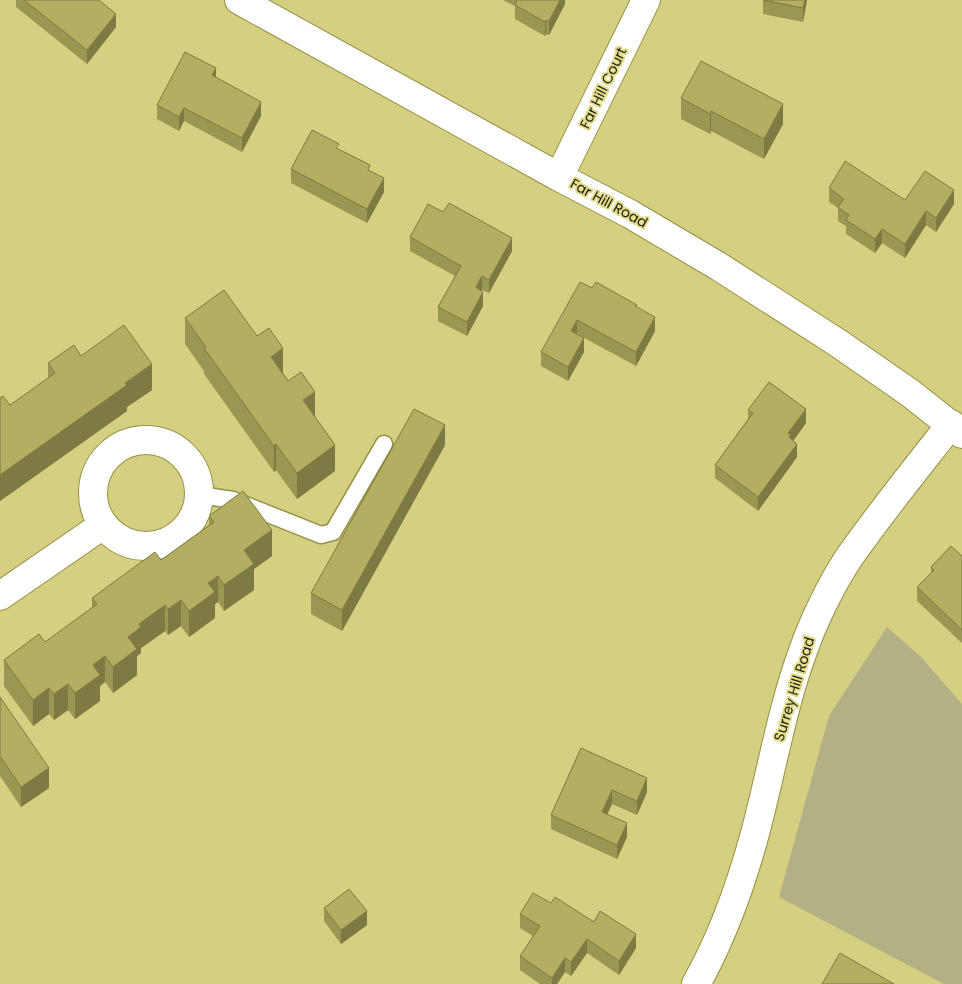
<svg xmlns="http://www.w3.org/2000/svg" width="962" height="984" viewBox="0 0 962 984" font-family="Poppins,sans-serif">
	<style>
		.green { fill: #b2b085 }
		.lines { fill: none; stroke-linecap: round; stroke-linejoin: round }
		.service-casing { stroke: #959043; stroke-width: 19 }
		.minor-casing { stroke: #959043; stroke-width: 30 }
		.service { stroke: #fff; stroke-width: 16 }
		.minor { stroke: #fff; stroke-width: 28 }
		.wall { fill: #9a9653 }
		.shaded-wall { fill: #7d7a44 }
		.building { fill: #b3ae61; stroke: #7d7a44 }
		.labels { text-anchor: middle; stroke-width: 4; stroke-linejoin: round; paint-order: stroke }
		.street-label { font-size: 14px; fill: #211f00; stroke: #e1dc8e }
	</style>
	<rect width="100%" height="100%" fill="#d4cf81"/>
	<path class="green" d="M887 627 921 657 962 704V984H944L779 897 829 716Z"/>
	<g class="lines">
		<defs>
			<path id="service" d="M200 495 233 500 321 535 333 532 384 444"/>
			<path id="minor" d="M239 0 559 177 630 214 718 266 838 343 910 393 962 434
				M559 177 646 0
				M93 493a53 53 0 1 1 106 0a53 53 0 1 1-106 0Z
				M0 596 103 525
				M696 984C722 938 740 888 754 837 771 775 781 711 803 651 813 622 831 585 848 559 880 513 916 469 951 424"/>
		</defs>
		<use href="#service" class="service-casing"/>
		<use href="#minor" class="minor-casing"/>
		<use href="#service" class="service"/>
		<use href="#minor" class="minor"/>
	</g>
	<path class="wall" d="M16 0H99L116 27 87 64 16 7Z
		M503 0H565V4L549 35 546 34 545 36 515 19V6Z
		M763 0H807L803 22 763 14Z
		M216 78 261 116 242 152 184 121 179 131 157 119V105Z
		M681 98 783 124 764 159 711 131 710 134 681 119Z
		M339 149 370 171 384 192 367 223 291 183V169Z
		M829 188 905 200 954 204 936 232 926 225 905 258 882 243 875 253 846 234V226L838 221V208L829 202Z
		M410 237 512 251 489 293 482 290V291L483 306 467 336 438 321V307L455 276 410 251Z
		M592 288 637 307 655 331 636 366 577 334 584 352 568 381 541 366V352Z
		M185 318 283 373 315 417 335 471 297 499 276 470 274 472 204 374V371L185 344Z
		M81 356 152 390 127 407V411L0 501V398L10 405 48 379V363Z
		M748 410 806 423 793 441 797 457 758 511 715 478V465L748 419Z
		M445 445 342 631 311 614V593Z
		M209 516 272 556 254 569V590L224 611 218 602 215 604V618L189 637 181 626 168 635 165 631 141 648V653L137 656V675L113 693 105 682 100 686V701L75 719 68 710 54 720 49 714 33 726 4 686V660L45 642 92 608V598L161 560 209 525Z
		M962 556V643L917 601V587L931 573V567Z
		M0 697 49 788 21 807 0 776Z
		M581 748 647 792 637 815 612 804 607 814 627 837 617 859 551 829V815Z
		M551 903 636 948 619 975 587 953 571 976 565 972 557 984H540L520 970V956L533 936 520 928V914Z
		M324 908 367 925 341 944 324 921Z"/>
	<path class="shaded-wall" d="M560 0H565V4L549 35V21Z
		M805 0H807L803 22V8Z
		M116 14V27L87 64V50Z
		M546 20V34L545 36V22Z
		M216 68V82L212 75Z
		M261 102V116L242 152V138Z
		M783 104V124L764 159V139Z
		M184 108V121L179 131V117Z
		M711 111V131L710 134V114Z
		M384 178V192L367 223V209Z
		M954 190V204L936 232V218Z
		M926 211V225L905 258V244Z
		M882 229V243L875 253V239Z
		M512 238V251L489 293V280Z
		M482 276V290L476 301V287Z
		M483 292V306L467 336V322Z
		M655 317V331L636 366V352Z
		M577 320V334L571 345V331Z
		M584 338V352L568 381V367Z
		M283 348V374L271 357Z
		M152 364V390L127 407V411L0 501V475Z
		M315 392V418L303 400Z
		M806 409V423L791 444 788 433Z
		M445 425V445L342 631V610Z
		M276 444V470L274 472V446Z
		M797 444V457L758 511V497Z
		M335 445V471L297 499V473Z
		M272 530V556L254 569V590L224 611V585L244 550Z
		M218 576V602L215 604V618L189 637V611L208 583Z
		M181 600V626L168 635V609Z
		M165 605V631L141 648V653L137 656V675L113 693V667L128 637 139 624Z
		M105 656V682L100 686V701L75 719V693L93 665Z
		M68 684V710L54 720V694Z
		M49 688V714L33 726V700Z
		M49 768V788L21 807V787Z
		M647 778V792L637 815V801Z
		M612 790V804L602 826V812Z
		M627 823V837L617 859V845Z
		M367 911V925L341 944V930Z
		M636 934V948L619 975V961Z
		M587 939V953L571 976V962Z
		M565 958V972L557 984H552V978Z"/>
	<path class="building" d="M24 0H99L116 14 87 50Z
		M517 0H560L549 21 546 20 545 22 515 5Z
		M763 0H805L803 8Z
		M185 52 216 68 212 75 261 102 242 138 184 108 179 117 157 105Z
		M701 61 783 104 764 139 711 111 710 114 681 98Z
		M312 130 339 144 336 148 370 165 368 170 384 178 367 209 291 169Z
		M845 161 905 200 925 171 954 190 936 218 926 211 905 244 882 229 875 239 846 220 849 215 838 207 844 199 829 188Z
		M449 203 512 238 489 280 482 276 476 287 483 292 467 322 438 307 461 266 410 237 428 204 443 212Z
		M580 282 592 288 596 282 637 305 635 306 655 317 636 352 577 320 571 331 584 338 568 367 541 352Z
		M224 290 257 336 269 328 283 348 271 357 288 381 301 372 315 392 303 400 335 445 297 473 276 444 274 446 204 348 206 347 185 318Z
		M124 325 152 364 125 383 127 385 0 475V398L3 396 10 405 55 373 48 363 74 345 81 356Z
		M769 382 806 409 788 433 791 435 789 437 797 444 758 497 715 465 753 413 748 410Z
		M414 409 445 425 342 610 311 593Z
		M243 491 272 530 244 550 254 564 224 585 218 576 208 583 215 592 189 611 181 600 168 609 165 605 139 624 141 627 128 637 137 649 113 667 105 656 93 665 100 675 75 693 68 684 54 694 49 688 33 700 4 660 39 634 45 642 97 604 92 598 155 552 161 560 214 522 209 516Z
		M951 546 962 556V630L917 587 934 570 931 567Z
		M0 697 49 768 21 787 0 756Z
		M581 748 647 778 637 801 612 790 602 812 627 823 617 845 551 815Z
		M349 889 367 911 341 930 324 908Z
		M533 893 551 903 555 897 594 922 600 911 636 934 619 961 587 939 571 962 565 958 552 978 520 956 540 926 520 914Z
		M840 953 894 984H822Z"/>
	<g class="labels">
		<g class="street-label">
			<text transform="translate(603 88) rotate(-64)" y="5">Far Hill Court</text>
			<text transform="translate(609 203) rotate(29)" y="5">Far Hill Road</text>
			<text transform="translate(794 689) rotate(-73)" y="5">Surrey Hill Road</text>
		</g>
	</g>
</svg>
